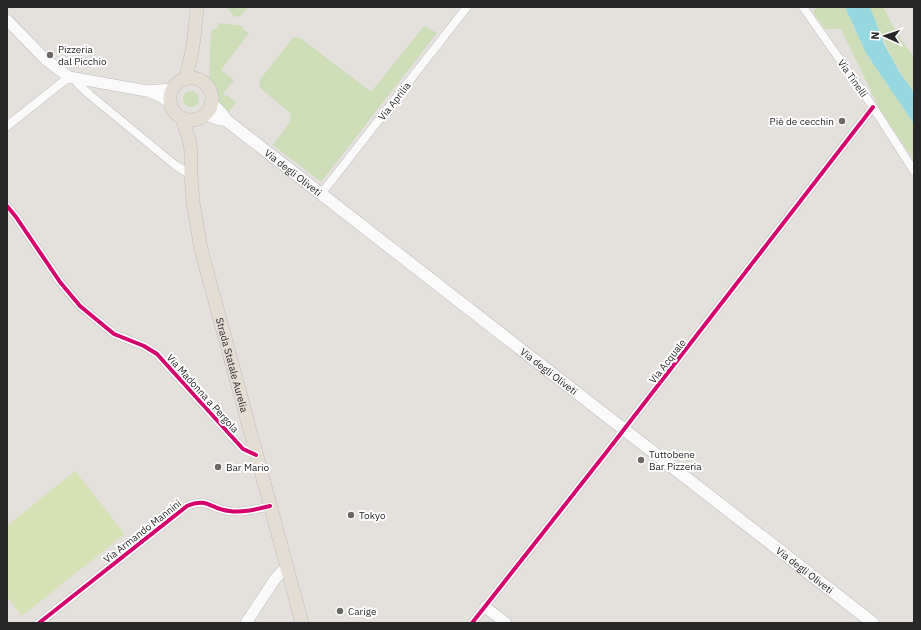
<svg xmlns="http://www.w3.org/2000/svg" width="921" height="630" viewBox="0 0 921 630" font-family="'IBM Plex Sans',sans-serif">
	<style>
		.green { fill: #ccddb8 }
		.pitch { fill: #d7e1b6 }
		.water { fill: #96d8e0 }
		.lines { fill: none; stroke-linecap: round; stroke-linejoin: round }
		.minor-casing { stroke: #bebdbd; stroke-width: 9 }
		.tertiary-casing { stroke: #bebdbd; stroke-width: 12 }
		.secondary-casing { stroke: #bebdbd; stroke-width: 13 }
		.primary-casing { stroke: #bebcbb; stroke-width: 14 }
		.minor { stroke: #fbfafa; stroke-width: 8 }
		.tertiary { stroke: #fbfafa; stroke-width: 11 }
		.secondary { stroke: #fbfafa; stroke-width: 12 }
		.primary { stroke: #e3ddd3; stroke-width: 13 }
		.cycleway-casing { stroke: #fff; stroke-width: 6 }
		.cycleway { stroke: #d6006c; stroke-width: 4 }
		.poi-dot { fill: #696866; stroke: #fff; stroke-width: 1.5 }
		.labels { text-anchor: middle; stroke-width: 4; stroke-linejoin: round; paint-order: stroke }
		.poi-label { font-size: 10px; fill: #272727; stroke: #fff; text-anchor: start }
		.street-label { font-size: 10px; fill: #272727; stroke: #fff }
	</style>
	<rect width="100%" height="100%" fill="#e4e0dc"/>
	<path class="green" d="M226 7H248L239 17 234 16Z
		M817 7H845L866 53 914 124V160L880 110 841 29H825L813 12Z
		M870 7H883L898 35 914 57V92C893 64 882 39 870 7Z
		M219 23 243 26V29L249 33 221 70 234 80 223 94 226 97 227 95 236 102 229 112 218 103 214 87 209 80 211 31 218 27Z
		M424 26 437 33 321 182 273 145 290 122 291 114 260 88 259 83 261 78 293 38 296 37 302 39 371 92Z
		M183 99a8 8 0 1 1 16 0a8 8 0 1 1-16 0Z"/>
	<path class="pitch" d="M75 471 125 534 22 616 7 597V526Z"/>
	<path class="water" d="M845 7H870L884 44 900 73 914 92V124L866 53Z"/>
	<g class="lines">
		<defs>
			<path id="minor" d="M803 7 873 107 914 171
				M74 78 78 84 90 95 175 165 191 175
				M7 126 69 77
				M321 194 467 7
				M7 206 16 217 60 282 80 306 114 334 144 346 157 354 243 449 256 455
				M39 623 187 506C208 497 210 509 229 511 243 513 257 509 270 506
				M472 623 605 454 873 107"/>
			<path id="tertiary" d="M7 20 45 59 69 77 147 91 172 89
				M150 92 158 95 171 103
				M485 607 506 623
				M246 623 275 579 287 566"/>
			<g id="secondary">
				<path id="s1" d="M211 103 223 115 226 120 873 623"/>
				<path d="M205 114 219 119 226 120"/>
			</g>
			<g id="primary">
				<circle cx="191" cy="99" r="21"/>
				<path d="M185 79C193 55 195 31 197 7"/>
				<path id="s2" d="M182 118 189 139 191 151V175L193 202 201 249 302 623"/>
			</g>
		</defs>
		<use href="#minor" class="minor-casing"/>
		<use href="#tertiary" class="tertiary-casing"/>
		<use href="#secondary" class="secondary-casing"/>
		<use href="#primary" class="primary-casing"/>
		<use href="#minor" class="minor"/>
		<use href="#tertiary" class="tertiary"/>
		<use href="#secondary" class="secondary"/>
		<use href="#primary" class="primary"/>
		<defs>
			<path id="cycleway" d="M7 206 16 217 60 282 80 306 114 334 144 346 157 354 243 449 256 455
				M39 623 187 506C208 497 210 509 229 511 243 513 257 509 270 506
				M472 623 605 454 873 107"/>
		</defs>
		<use href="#cycleway" class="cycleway-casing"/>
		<use href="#cycleway" class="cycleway"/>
	</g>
	<g class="poi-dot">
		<circle cx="50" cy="55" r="4"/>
		<circle cx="842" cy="121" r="4"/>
		<circle cx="641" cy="460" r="4"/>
		<circle cx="218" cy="467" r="4"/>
		<circle cx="351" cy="515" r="4"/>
		<circle cx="340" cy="611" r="4"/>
	</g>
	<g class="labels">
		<g class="poi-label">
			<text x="58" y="53">Pizzeria<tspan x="58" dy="12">dal Picchio</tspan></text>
			<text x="834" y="125" text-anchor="end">Piè de cecchin</text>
			<text x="649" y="458">Tuttobene<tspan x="649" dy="12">Bar Pizzeria</tspan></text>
			<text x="226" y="471">Bar Mario</text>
			<text x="359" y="519">Tokyo</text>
			<text x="348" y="615">Carige</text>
		</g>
		<g class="street-label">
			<text transform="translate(853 78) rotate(55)" y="4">Via Tinelli</text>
			<text transform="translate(394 101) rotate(-52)" y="4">Via Aprilia</text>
			<text dy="4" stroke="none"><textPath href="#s1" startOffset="108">Via degli Oliveti</textPath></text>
			<text transform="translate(667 361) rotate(-52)" y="4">Via Acquale</text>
			<text dy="4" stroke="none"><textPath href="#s2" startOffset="253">Strada Statale Aurelia</textPath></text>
			<text dy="4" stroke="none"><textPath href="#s1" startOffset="432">Via degli Oliveti</textPath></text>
			<text transform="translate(203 393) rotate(48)" y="4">Via Madonna a Pergola</text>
			<text transform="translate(142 531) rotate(-38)" y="4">Via Armando Mannini</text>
			<text dy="4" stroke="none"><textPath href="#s1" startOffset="756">Via degli Oliveti</textPath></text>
		</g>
	</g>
	<rect width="921" height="630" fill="none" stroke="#272727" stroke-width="16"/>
	<g transform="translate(885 36) rotate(273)" stroke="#ffffff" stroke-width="3" paint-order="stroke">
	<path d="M0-3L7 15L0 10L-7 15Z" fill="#272727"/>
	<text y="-6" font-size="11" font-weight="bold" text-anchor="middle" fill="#272727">N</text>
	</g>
</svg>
